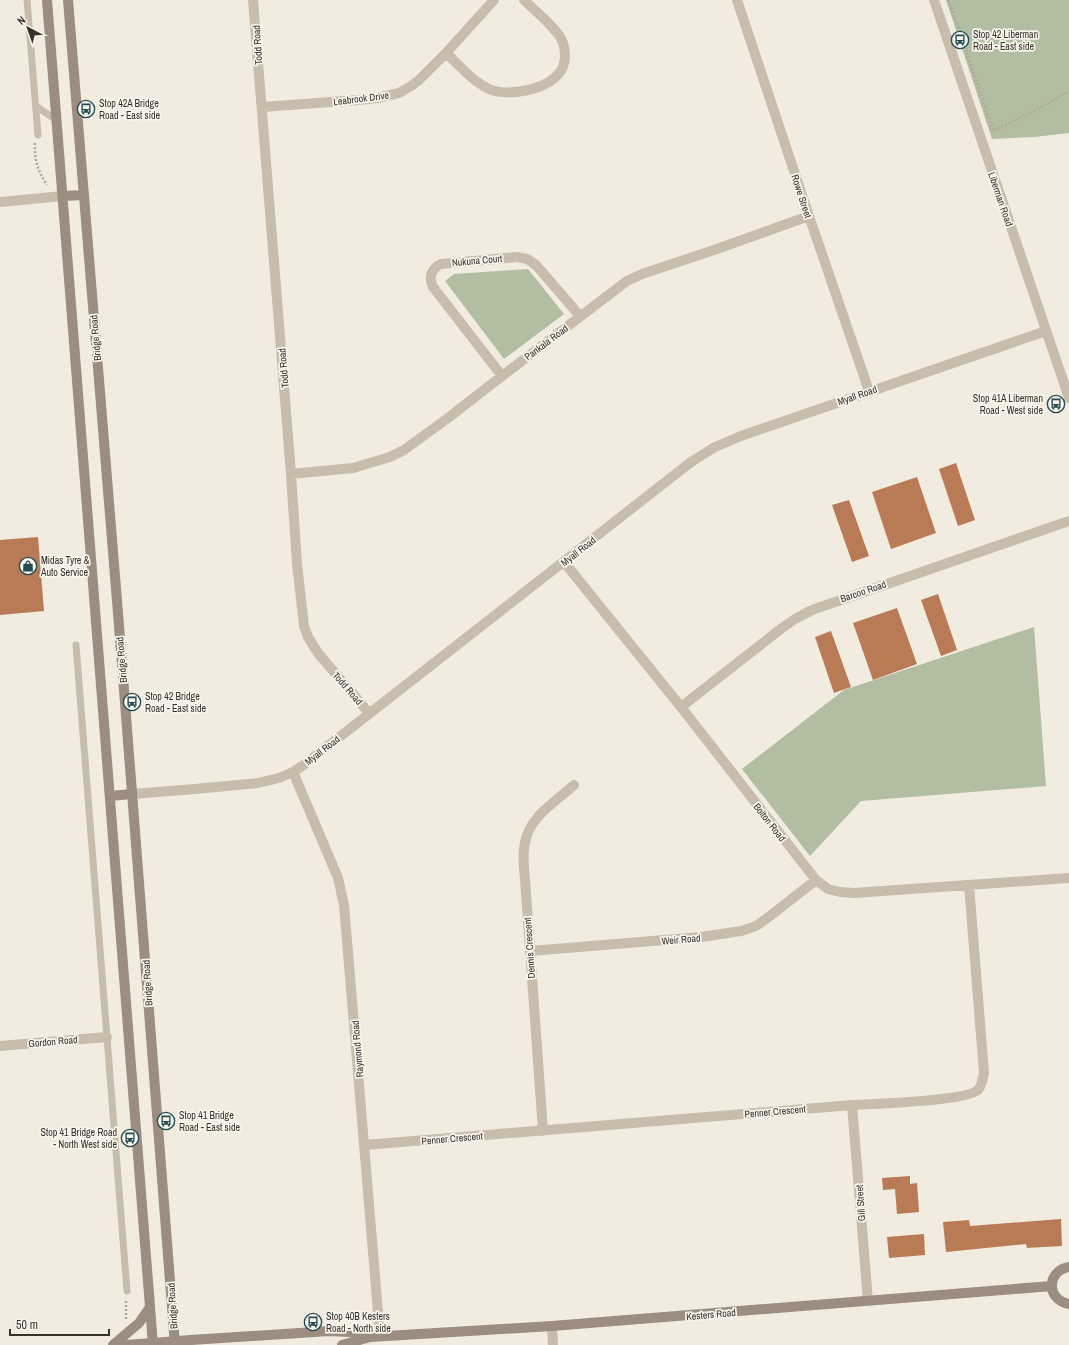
<svg xmlns="http://www.w3.org/2000/svg" width="1069" height="1345" viewBox="0 0 1069 1345" font-family="'Archivo Narrow',sans-serif">
	<style>
		.green { fill: #b1bea1 }
		.building { fill: #b97b56 }
		.lines { fill: none; stroke-linecap: round; stroke-linejoin: round }
		.path { stroke: #b3a797; stroke-width: 2.5; stroke-dasharray: 2 2; stroke-linecap: butt }
		.service { stroke: #c8bdad; stroke-width: 7 }
		.minor { stroke: #c8bdad; stroke-width: 10 }
		.secondary { stroke: #9b8d7f; stroke-width: 10 }
		.labels { text-anchor: middle; stroke-width: 3.5; stroke-linejoin: round; paint-order: stroke }
		.poi-label { font-size: 10px; fill: #37302b; stroke: #f8f5ec; text-anchor: start }
		.street-label { font-size: 10px; fill: #37302b; stroke: #f8f5ec }
	</style>
	<rect width="100%" height="100%" fill="#f1ebe0"/>
	<path class="green" d="M946 0H1069V133L1034 137 992 139Z
		M528 269 564 314 504 359 445 281 454 274Z
		M1034 627 1046 786 861 801 810 856 742 769 844 690Z"/>
	<path class="building" d="M956 463 975 520 958 526 939 469Z
		M917 477 936 533 891 549 872 492Z
		M849 500 869 556 852 562 832 505Z
		M38 537 44 611 0 615V540Z
		M938 594 957 650 941 656 921 600Z
		M897 608 917 664 873 680 853 623Z
		M831 631 851 687 834 693 815 637Z
		M910 1176V1184L917 1183 919 1212 897 1214 895 1189 883 1190 882 1178Z
		M1061 1219 1062 1246 1027 1248 1026 1244 946 1252 943 1222 969 1220 970 1226Z
		M924 1234 925 1255 889 1258 887 1237Z"/>
	<g class="lines">
		<path class="path" d="M948 0 958 26 993 131 1036 110 1069 91
			M35 143C34 160 38 171 47 185
			M126 1319V1300"/>
		<path class="service" d="M27 0 38 135
			M36 106 56 120
			M76 645 127 1291"/>
		<path class="minor" d="M253 0 291 474 297 564 304 626 308 637 318 653 369 713
			M737 0 809 216 869 391
			M934 0 1069 398
			M446 53C459 65 472 81 489 89 508 97 547 90 560 72 566 64 566 52 563 43 559 30 534 10 524 0
			M262 107 358 100 377 98 399 93 411 86 419 80 446 53 494 0
			M0 202 63 196
			M502 376 433 287C428 277 432 268 441 264L517 257 527 259 536 265 580 316
			M291 474 353 468 390 457 404 450 448 418 502 376 627 281 642 274 714 250 809 216
			M564 562 681 707 816 880 828 889 840 892 854 893 1069 878
			M681 707 782 628 795 619 812 610 1069 521
			M293 772 338 878 344 905 380 1336
			M132 794 195 789 258 783 279 778 293 772 305 764 691 462 715 447 741 436 1046 331
			M530 951 701 937 741 931 756 926 770 916 816 880
			M0 1046 107 1037
			M852 1105 868 1301
			M543 1131 525 880C524 867 522 855 525 843 529 817 555 802 574 785
			M365 1145 852 1105C873 1104 965 1101 978 1090 982 1085 983 1079 984 1073L969 885
			M552 1326 553 1345"/>
		<path class="secondary" d="M47 0 153 1345
			M68 0 118 613 175 1345
			M63 196 84 195
			M110 796 132 794
			M1069 1267C1046 1271 1046 1300 1069 1304
			M113 1345 139 1323 150 1307
			M126 1345 191 1340 329 1331 351 1332 370 1337
			M342 1345 370 1337 552 1326 1052 1286"/>
	</g>
	<defs>
		<symbol id="bus-ring" viewBox="-11 -11 22 22"><circle r="9.5" fill="#f8f5ec" stroke="#254b54" stroke-width="1.5"/><path d="M-5-6H5V4H4V6H2V4H-2V6H-4V4H-5ZM-3.5-4V0h7V-4ZM-3.5 1.2v1.5H-2V1.2ZM2 1.2v1.5H3.5V1.2Z" fill="#254b54"/></symbol>
		<symbol id="shop-ring" viewBox="-11 -11 22 22"><circle r="9.5" fill="#f8f5ec" stroke="#254b54" stroke-width="1.5"/><path d="M-5-2.5h2.3a2.7 3.5 0 0 1 5.4 0H5L5.5 6h-11ZM-1.5-2.5h3a1.5 2.3 0 0 0-3 0Z" fill="#254b54"/></symbol>
	</defs>
	<g fill-rule="evenodd">
		<use href="#bus-ring" x="950" y="30" width="20" height="20"/>
		<use href="#bus-ring" x="76" y="99" width="20" height="20"/>
		<use href="#bus-ring" x="1046" y="394" width="20" height="20"/>
		<use href="#shop-ring" x="18" y="556" width="20" height="20"/>
		<use href="#bus-ring" x="122" y="692" width="20" height="20"/>
		<use href="#bus-ring" x="156" y="1111" width="20" height="20"/>
		<use href="#bus-ring" x="120" y="1128" width="20" height="20"/>
		<use href="#bus-ring" x="303" y="1312" width="20" height="20"/>
	</g>
	<g class="labels">
		<g class="poi-label">
			<text x="973" y="38">Stop 42 Liberman<tspan x="973" dy="12">Road - East side</tspan></text>
			<text x="99" y="107">Stop 42A Bridge<tspan x="99" dy="12">Road - East side</tspan></text>
			<text x="1043" y="402" text-anchor="end">Stop 41A Liberman<tspan x="1043" dy="12">Road - West side</tspan></text>
			<text x="41" y="564">Midas Tyre &amp;<tspan x="41" dy="12">Auto Service</tspan></text>
			<text x="145" y="700">Stop 42 Bridge<tspan x="145" dy="12">Road - East side</tspan></text>
			<text x="179" y="1119">Stop 41 Bridge<tspan x="179" dy="12">Road - East side</tspan></text>
			<text x="117" y="1136" text-anchor="end">Stop 41 Bridge Road<tspan x="117" dy="12">- North West side</tspan></text>
			<text x="326" y="1320">Stop 40B Kesters<tspan x="326" dy="12">Road - North side</tspan></text>
		</g>
		<g class="street-label">
			<text transform="translate(257 45) rotate(-94)" y="4">Todd Road</text>
			<text transform="translate(361 98) rotate(-7)" y="4">Leabrook Drive</text>
			<text transform="translate(802 196) rotate(72)" y="4">Rowe Street</text>
			<text transform="translate(1001 199) rotate(71)" y="4">Liberman Road</text>
			<text transform="translate(477 260) rotate(-5)" y="4">Nukuna Court</text>
			<text transform="translate(95 338) rotate(-95)" y="4">Bridge Road</text>
			<text transform="translate(546 342) rotate(-37)" y="4">Pankala Road</text>
			<text transform="translate(283 368) rotate(-95)" y="4">Todd Road</text>
			<text transform="translate(857 395) rotate(-19)" y="4">Myall Road</text>
			<text transform="translate(578 551) rotate(-38)" y="4">Myall Road</text>
			<text transform="translate(863 591) rotate(-19)" y="4">Barcoo Road</text>
			<text transform="translate(121 660) rotate(-95)" y="4">Bridge Road</text>
			<text transform="translate(348 688) rotate(49)" y="4">Todd Road</text>
			<text transform="translate(322 750) rotate(-38)" y="4">Myall Road</text>
			<text transform="translate(770 822) rotate(52)" y="4">Bolton Road</text>
			<text transform="translate(681 939) rotate(-5)" y="4">Weir Road</text>
			<text transform="translate(529 948) rotate(-94)" y="4">Dennis Crescent</text>
			<text transform="translate(147 983) rotate(-94)" y="4">Bridge Road</text>
			<text transform="translate(53 1041) rotate(-5)" y="4">Gordon Road</text>
			<text transform="translate(357 1049) rotate(-95)" y="4">Raymond Road</text>
			<text transform="translate(775 1111) rotate(-5)" y="4">Penner Crescent</text>
			<text transform="translate(452 1138) rotate(-5)" y="4">Penner Crescent</text>
			<text transform="translate(860 1203) rotate(-94)" y="4">Gill Street</text>
			<text transform="translate(172 1306) rotate(-94)" y="4">Bridge Road</text>
			<text transform="translate(711 1314) rotate(-5)" y="4">Kesters Road</text>
		</g>
	</g>
	<g transform="translate(28 28) rotate(319)" stroke="#f8f5ec" stroke-width="3" paint-order="stroke">
	<path d="M0-3L7 15L0 10L-7 15Z" fill="#37302b"/>
	<text y="-6" font-size="11" font-weight="bold" text-anchor="middle" fill="#37302b">N</text>
	</g>
	<path d="M10 1329v6h99v-6" fill="none" stroke="#37302b" stroke-width="2"/>
	<text x="16" y="1329" font-size="12" fill="#37302b" stroke="#f8f5ec" stroke-width="3" paint-order="stroke">50 m</text>
</svg>
